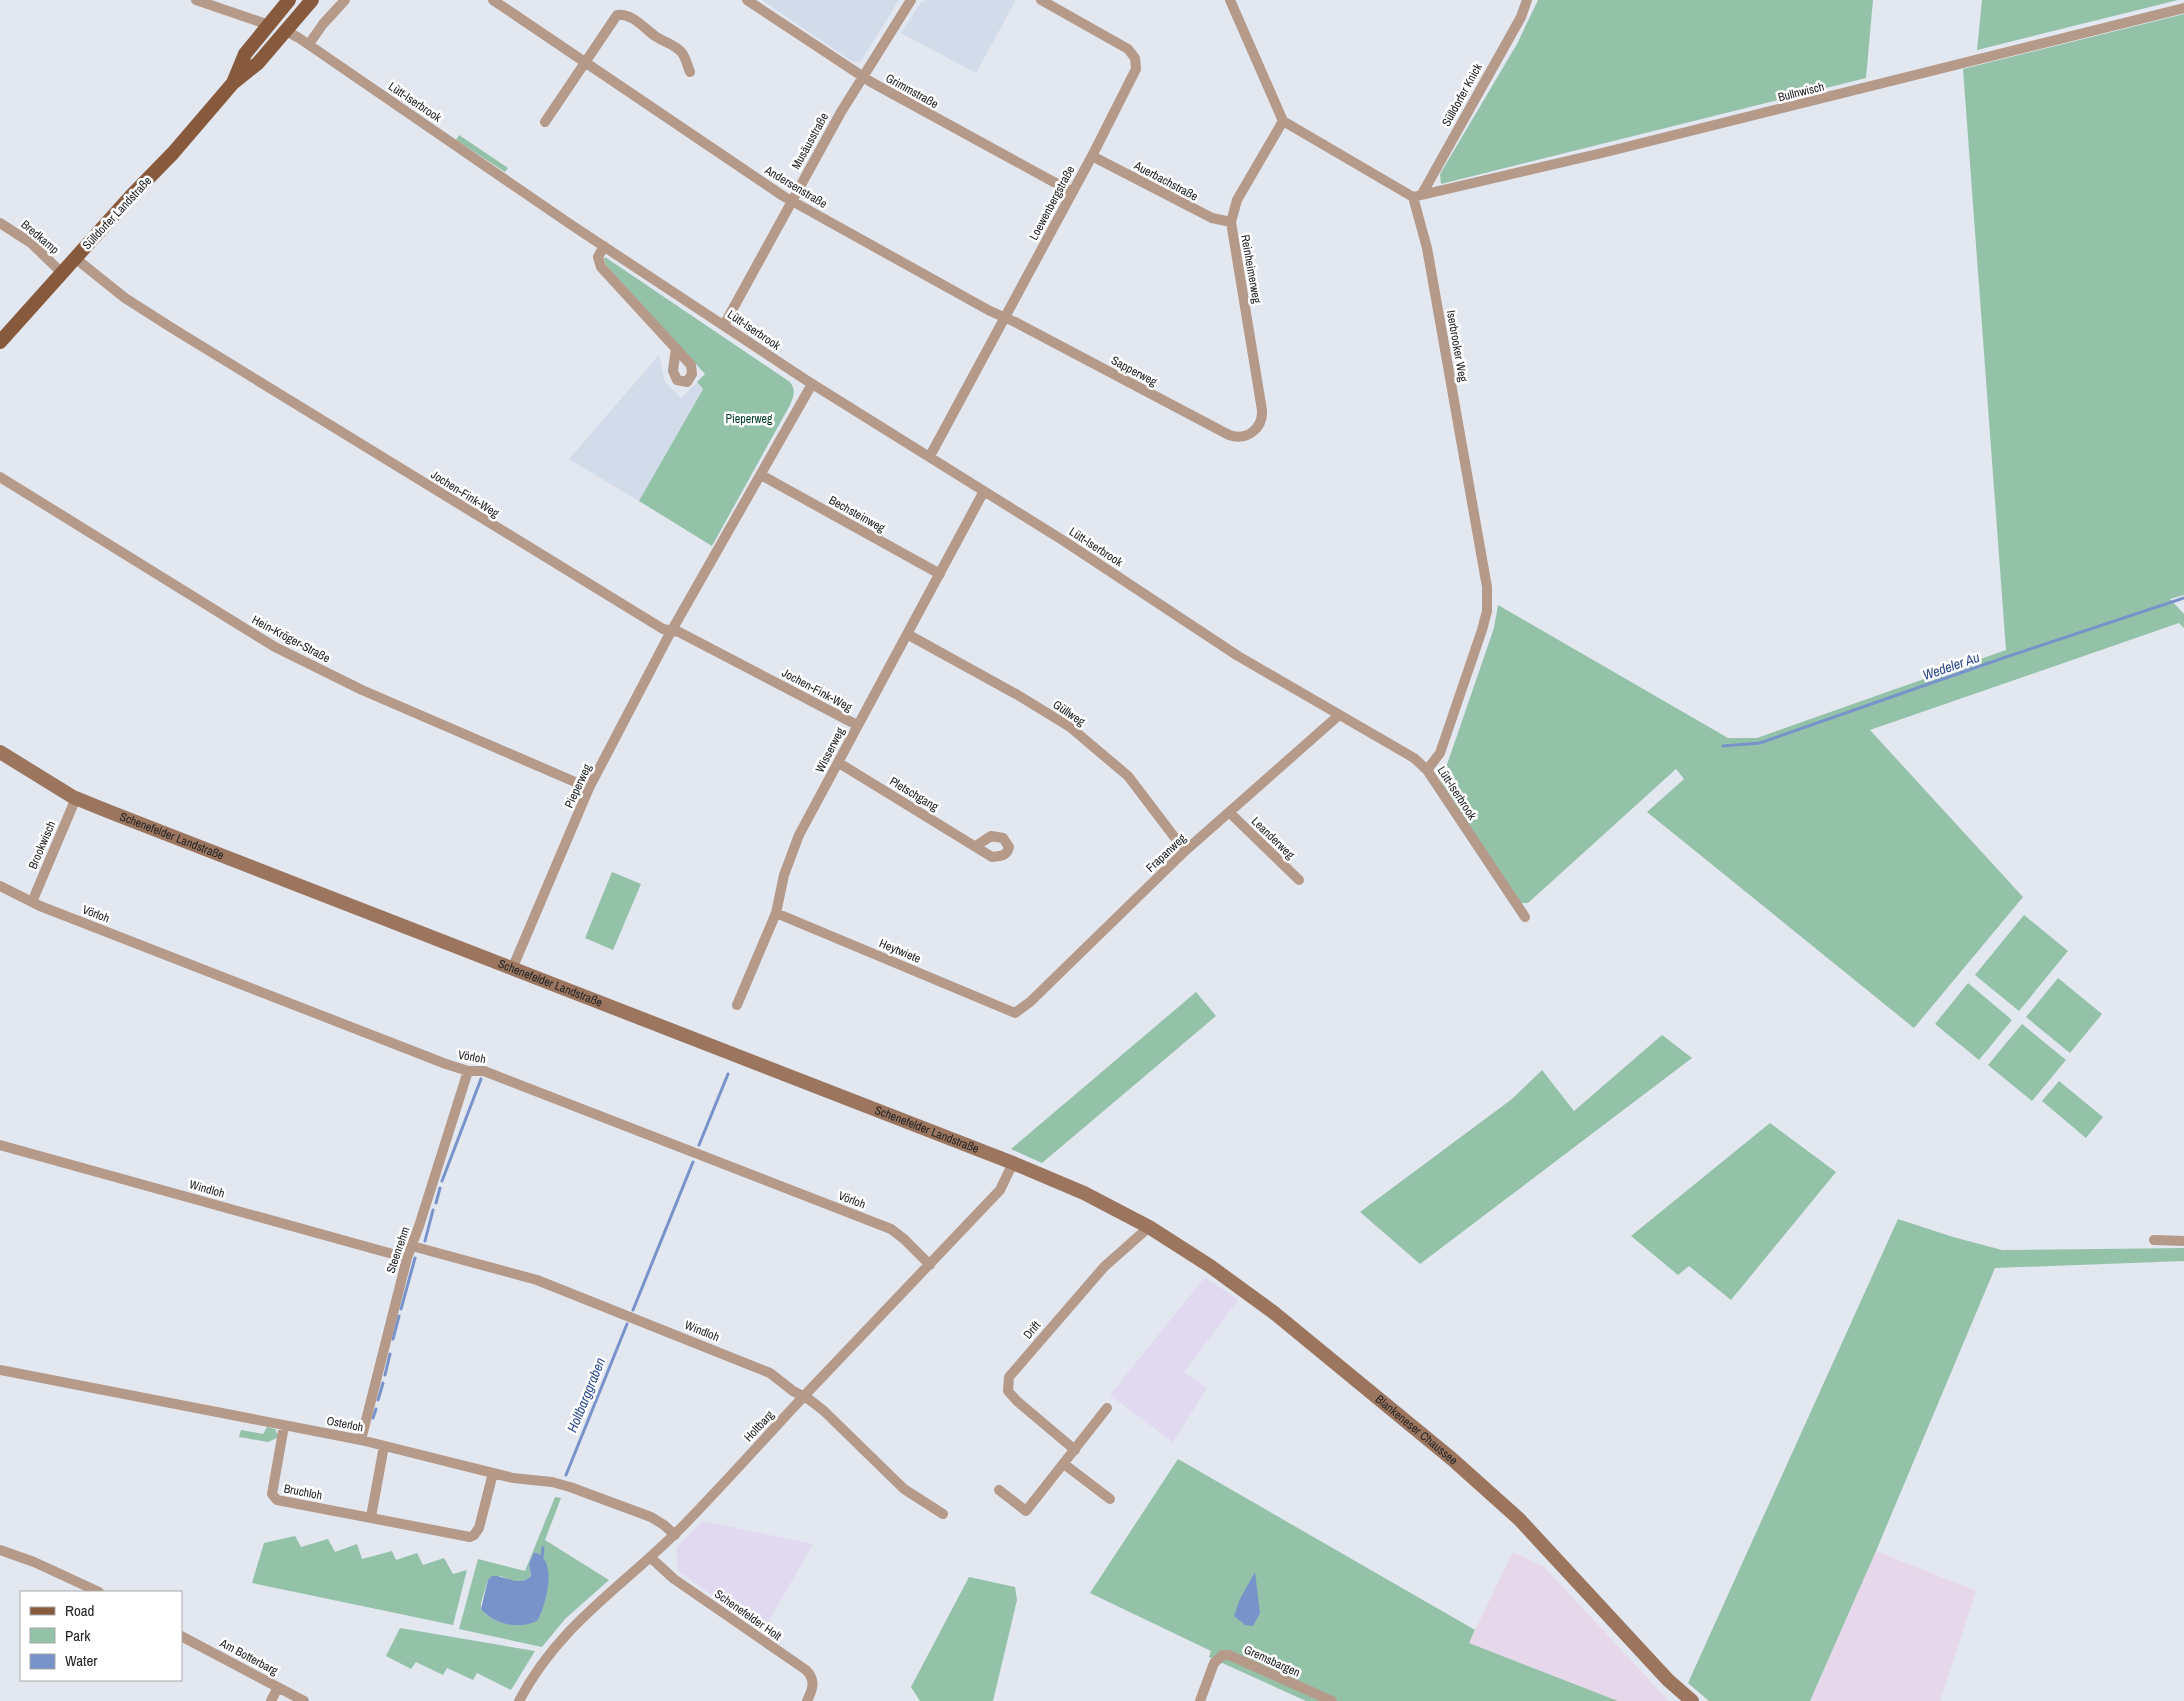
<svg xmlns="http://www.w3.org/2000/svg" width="2184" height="1701" viewBox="0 0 2184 1701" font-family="'Archivo Narrow',sans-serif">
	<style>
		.commercial { fill: #e7d7ea }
		.industrial { fill: #e0d9ef }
		.built { fill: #d2dbea }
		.green { fill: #93c2a9; fill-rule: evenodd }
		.water { fill: #7893ca }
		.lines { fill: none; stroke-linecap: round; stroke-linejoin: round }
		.stream { stroke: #7893ca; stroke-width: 3 }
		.minor { stroke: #b59a8a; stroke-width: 10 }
		.secondary { stroke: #9b755e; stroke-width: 14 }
		.primary { stroke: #885a3d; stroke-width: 14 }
		.labels { text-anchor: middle; stroke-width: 5; stroke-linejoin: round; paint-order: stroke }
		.street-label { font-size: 12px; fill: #222427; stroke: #fff }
		.park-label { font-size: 12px; fill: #003c25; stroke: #fff }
		.water-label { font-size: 14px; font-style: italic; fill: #2e4d90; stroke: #fff }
	</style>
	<rect width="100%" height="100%" fill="#e2e7f0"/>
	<path class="commercial" d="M1876 1551 1976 1591 1940 1701H1810Z
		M1513 1552 1544 1567 1669 1701H1618L1469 1643Z"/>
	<path class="industrial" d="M1205 1277 1238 1300 1184 1372 1207 1388 1173 1442 1110 1395Z
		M702 1521 813 1544 763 1631 678 1571 677 1547Z"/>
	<path class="built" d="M762 0H899L861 61 853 62Z
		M925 0H1016L976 73 901 33 922 1 924 2Z
		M659 355 665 382 681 398 697 382 703 388 639 501 569 459Z"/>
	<path class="green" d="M1538 0H1873L1866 78 1441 184 1440 174 1517 44Z
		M1982 0H2178L1977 50Z
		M2184 14V595L2170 599 2184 614V628L2179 623 1870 730 2023 897 1914 1028 1647 812 1684 779 1676 769 1528 903H1518L1441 782 1494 628 1498 605 1728 738H1757L2006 650 1963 69Z
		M459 135 508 168 505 172 456 140Z
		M605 257 790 382C796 390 794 396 790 405L712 546 639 501 703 389 697 382 705 374 606 265 604 259Z
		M612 872 641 884 613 950 585 938Z
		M2024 915 2068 951 2019 1011 1975 975Z
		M2058 978 2102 1014 2070 1053 2026 1017Z
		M1968 983 2012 1020 1979 1060 1935 1024Z
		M1196 992 1216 1016 1042 1163 1011 1149Z
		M2022 1024 2066 1060 2032 1101 1988 1065Z
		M1662 1035 1692 1058 1420 1264 1360 1212 1512 1099 1542 1070 1574 1111Z
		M2059 1081 2103 1117 2086 1138 2042 1101Z
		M1770 1123 1836 1172 1731 1300 1689 1266 1678 1275 1631 1236Z
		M1898 1219 1953 1237 2002 1250 2184 1248V1261L1995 1268 1876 1551 1810 1701H1709L1688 1683Z
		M267 1427 275 1429 279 1437 268 1442 239 1437 241 1430 263 1434Z
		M1178 1459 1475 1630 1469 1643 1618 1701H1306L1209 1657 1211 1651 1090 1593Z
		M555 1497 561 1498 545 1540 609 1580 565 1619 542 1647 459 1629 478 1559 525 1571ZM534 1552C557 1558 545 1604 538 1620 519 1627 495 1626 481 1609V1603L488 1580 501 1576C511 1582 522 1584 531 1576L529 1564Z
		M295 1536 301 1547 328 1539 335 1552 357 1544 362 1559 392 1551 396 1560 417 1553 423 1565 444 1558 453 1574 467 1570 453 1625 252 1583 264 1543Z
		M969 1577 1015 1587 1017 1600 993 1701H920L911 1687Z
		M400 1628 535 1651 511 1690 477 1673 473 1680 447 1668 443 1675 416 1662 411 1669 386 1656Z"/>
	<path class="water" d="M534 1552C559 1559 546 1604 538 1620 521 1631 493 1624 481 1609L488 1580 492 1576C506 1575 518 1588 531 1576L529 1564Z
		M1255 1572 1260 1613 1253 1626 1245 1625 1234 1616 1240 1599Z"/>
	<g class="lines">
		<path class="stream" d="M1723 746 1760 743 2003 658 2184 598
			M699 1145 728 1074
			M442 1181 481 1079
			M436 1203 440 1188
			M425 1241 433 1210
			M401 1309 415 1258
			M633 1310 693 1162
			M393 1339 399 1316
			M385 1375 390 1354
			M378 1400 383 1383
			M373 1418 376 1409
			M566 1475 627 1324
			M542 1557 543 1548"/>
		<path class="minor" d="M196 0 269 25
			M493 0 783 196 990 311 1015 322 1229 435C1247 441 1263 429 1262 410L1231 222 1237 200 1283 121
			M747 0 871 82 1072 192
			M1230 0 1283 121 1413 197 1427 248 1487 587V611L1482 630 1440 753 1427 770
			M286 31 299 38 570 224 806 380 1064 541 1238 656 1414 758 1427 770 1525 917
			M309 44 323 24 345 0
			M545 122 617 15C632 13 644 28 655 36 663 42 675 44 682 53 686 58 687 65 690 72
			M1092 156 1212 218 1231 222
			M1422 194 1521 17 1527 0
			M1413 197 1602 153 2184 8
			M0 223 31 243 62 273
			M604 246 598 257 601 267 691 365 692 374 687 382 677 380 673 371 676 348
			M75 258 125 298 172 328 663 629 679 632 857 725
			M724 325 841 112 911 0
			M930 456 1092 156 1136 69 1135 58 1128 49 1041 0
			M761 475 940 574
			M0 477 275 647 362 690 589 788
			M907 634 1016 694 1070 727 1128 776 1185 851
			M839 763 992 857C1001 856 1007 856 1009 847L1003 838 991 836 976 846
			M1230 813 1299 880
			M0 886 40 906 446 1064 468 1071H484L891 1229 904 1239 930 1265
			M32 902 76 798
			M776 913 1015 1013 1030 1002 1185 851 1338 716
			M512 969 589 788 668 637 812 384
			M737 1005 776 913 784 875 799 835 984 491
			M0 1145 407 1258
			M2154 1240 2184 1241
			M412 1246 537 1280 770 1373 793 1391 810 1400 824 1411 904 1489 943 1514
			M0 1370 361 1440 513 1478 552 1482 570 1487 651 1517 664 1525 675 1535
			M284 1426 272 1494 277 1500 470 1537 474 1535 479 1528 493 1473
			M361 1440 407 1258 419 1226 468 1071
			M1075 1450 1017 1401 1008 1391 1009 1377 1104 1267 1149 1227
			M1064 1464 1110 1499
			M999 1490 1026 1511 1107 1408
			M371 1517 384 1446
			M0 1550 34 1562 99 1592
			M650 1557 674 1579 806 1670C816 1680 813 1689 807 1701
			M181 1636 304 1701
			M271 1701 278 1687
			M519 1701C560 1623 624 1586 683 1526 725 1483 764 1439 804 1396 869 1327 935 1259 1000 1190L1013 1163
			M1200 1701 1214 1663 1223 1655H1229L1332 1701"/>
		<path class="secondary" id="s1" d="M0 752 73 797 110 812 1013 1163 1084 1193 1149 1227 1210 1266 1273 1312 1452 1459 1519 1519 1668 1680 1692 1701"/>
		<path class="primary" d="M233 83 245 54 289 0
			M0 342 131 196 173 153 233 83 258 63 312 0"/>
	</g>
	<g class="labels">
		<g class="street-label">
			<text transform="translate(912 91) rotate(29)" y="4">Grimmstraße</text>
			<text transform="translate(1801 92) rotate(-14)" y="4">Bullnwisch</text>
			<text transform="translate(1462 95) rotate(-61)" y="4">Sülldorfer Knick</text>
			<text transform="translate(415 102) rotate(34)" y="4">Lütt-Iserbrook</text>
			<text transform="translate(810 141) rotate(-61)" y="4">Musäusstraße</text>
			<text transform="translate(1166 181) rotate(28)" y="4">Auerbachstraße</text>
			<text transform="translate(796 187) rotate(31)" y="4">Andersenstraße</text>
			<text transform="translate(1052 203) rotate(-62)" y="4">Loewenbergstraße</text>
			<text transform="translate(117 213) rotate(-47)" y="4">Sülldorfer Landstraße</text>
			<text transform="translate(40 237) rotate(40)" y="4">Bredkamp</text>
			<text transform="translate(1251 269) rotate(80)" y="4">Reinheimerweg</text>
			<text transform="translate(754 330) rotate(34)" y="4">Lütt-Iserbrook</text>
			<text transform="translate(1457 346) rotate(80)" y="4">Iserbrooker Weg</text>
			<text transform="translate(1134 371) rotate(28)" y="4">Sapperweg</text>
			<text transform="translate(465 494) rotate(32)" y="4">Jochen-Fink-Weg</text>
			<text transform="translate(857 514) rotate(29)" y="4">Bechsteinweg</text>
			<text transform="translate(1096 547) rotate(33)" y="4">Lütt-Iserbrook</text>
			<text transform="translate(291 639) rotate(28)" y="4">Hein-Kröger-Straße</text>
			<text transform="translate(817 690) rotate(28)" y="4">Jochen-Fink-Weg</text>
			<text transform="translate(1069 713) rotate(34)" y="4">Güllweg</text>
			<text transform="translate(830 750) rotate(-63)" y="4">Wisserweg</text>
			<text transform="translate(578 786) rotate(-65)" y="4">Pieperweg</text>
			<text transform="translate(1457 793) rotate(57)" y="4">Lütt-Iserbrook</text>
			<text transform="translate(914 794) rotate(31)" y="4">Pletschgang</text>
			<text dy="4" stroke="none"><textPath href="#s1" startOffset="192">Schenefelder Landstraße</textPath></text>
			<text transform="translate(1273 838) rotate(44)" y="4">Leanderweg</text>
			<text transform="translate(42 845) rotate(-67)" y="4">Brookwisch</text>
			<text transform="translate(1166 853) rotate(-43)" y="4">Frapanweg</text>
			<text transform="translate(96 914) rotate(21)" y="4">Vörloh</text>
			<text transform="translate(900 951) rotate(23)" y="4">Heytwiete</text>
			<text dy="4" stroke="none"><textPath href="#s1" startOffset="598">Schenefelder Landstraße</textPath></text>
			<text transform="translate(472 1057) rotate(10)" y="4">Vörloh</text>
			<text dy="4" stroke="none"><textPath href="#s1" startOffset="1002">Schenefelder Landstraße</textPath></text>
			<text transform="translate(207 1189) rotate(16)" y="4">Windloh</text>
			<text transform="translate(852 1200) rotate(21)" y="4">Vörloh</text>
			<text transform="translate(398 1250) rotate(-71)" y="4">Steenrehm</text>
			<text transform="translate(1032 1330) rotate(-50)" y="4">Drift</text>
			<text transform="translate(702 1331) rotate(22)" y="4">Windloh</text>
			<text transform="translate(345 1424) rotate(11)" y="4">Osterloh</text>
			<text transform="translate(759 1426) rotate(-47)" y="4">Holtbarg</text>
			<text dy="4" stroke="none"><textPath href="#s1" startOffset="1581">Blankeneser Chaussee</textPath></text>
			<text transform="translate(303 1492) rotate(11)" y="4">Bruchloh</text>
			<text transform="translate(748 1615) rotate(35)" y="4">Schenefelder Holt</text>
			<text transform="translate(249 1657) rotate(28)" y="4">Am Botterbarg</text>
			<text transform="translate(1272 1661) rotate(24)" y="4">Gremsbargen</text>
		</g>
		<g class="park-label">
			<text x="749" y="423">Pieperweg</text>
		</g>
		<g class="water-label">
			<text transform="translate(1951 666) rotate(-19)" y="5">Wedeler Au</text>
			<text transform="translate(586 1395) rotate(-68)" y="5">Holtbarggraben</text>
		</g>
	</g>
	<rect x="20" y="1591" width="162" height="90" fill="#ffffff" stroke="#a7a7a9"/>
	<rect x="30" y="1607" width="25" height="8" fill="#885a3d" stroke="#a7a7a9"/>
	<text x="65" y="1616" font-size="15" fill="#222427">Road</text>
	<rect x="30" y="1628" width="25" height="15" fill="#93c2a9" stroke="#a7a7a9"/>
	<text x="65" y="1641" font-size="15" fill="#222427">Park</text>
	<rect x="30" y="1654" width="25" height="15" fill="#7893ca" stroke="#a7a7a9"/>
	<text x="65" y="1666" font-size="15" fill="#222427">Water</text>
</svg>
